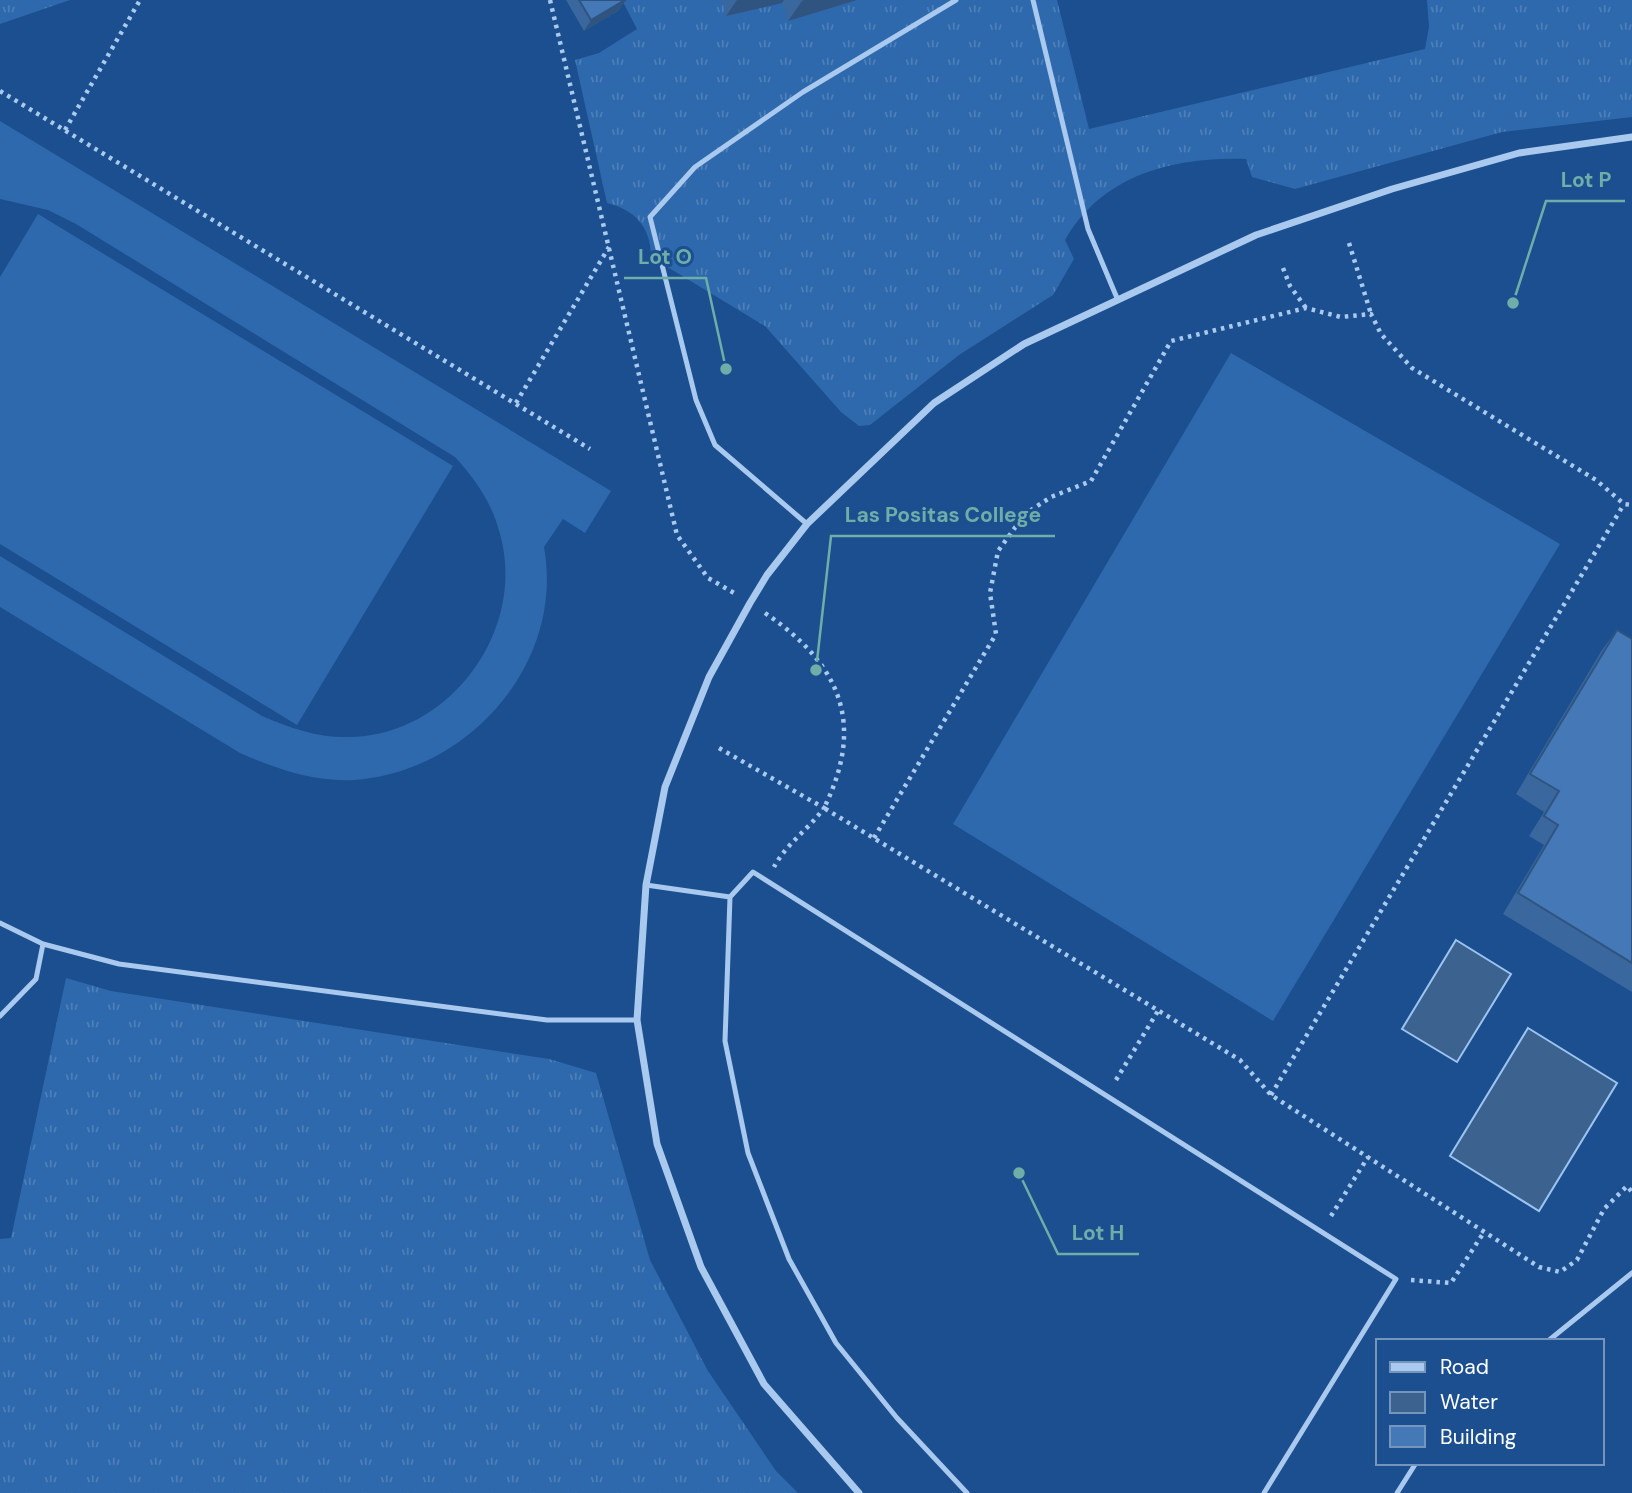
<svg xmlns="http://www.w3.org/2000/svg" width="1632" height="1493" viewBox="0 0 1632 1493" font-family="'DM Sans',sans-serif">
	<style>
		.grass { fill: url(#grass-tufts) }
		.pitch { fill: #2e69ad }
		.water { fill: #3c6290; stroke: #9cc4f0; stroke-width: 2 }
		.lines { fill: none; stroke-linecap: round; stroke-linejoin: round }
		.path { stroke: #a9c9ee; stroke-width: 4.5; stroke-dasharray: 3.5 5; stroke-linecap: butt }
		.service { stroke: #a9c9ee; stroke-width: 5 }
		.minor { stroke: #a9c9ee; stroke-width: 7 }
		.wall { fill: #3a679d }
		.shaded-wall { fill: #305480 }
		.building { fill: #4478b7; stroke: #305480; stroke-width: 2 }
		.leader { fill: none; stroke: #6fada8; stroke-width: 2.5 }
		.callout-dot { fill: #6fada8; stroke: #1b4f8f; stroke-width: 2.5 }
		.callout-label { font-size: 21px; text-anchor: middle; font-weight: bold; fill: #6fada8; stroke: #1b4f8f; stroke-width: 6; stroke-linejoin: round; paint-order: stroke }
	</style>
	<defs>
		<pattern id="grass-tufts" width="24" height="20" patternUnits="userSpaceOnUse" patternTransform="scale(1.75)"><rect width="24" height="20" fill="#2e69ad"/><path d="M3 7l-1-3M5 7V3M7 7l1-3M15 17l-1-3M17 17v-4M19 17l1-3" fill="none" stroke="#4d80b9"/></pattern>
	</defs>
	<rect width="100%" height="100%" fill="#1b4f8f"/>
	<path class="grass" d="M0 0H70L0 24Z
		M622 0H1057L1089 129 1425 49 1429 27 1427 0H1632V117L1502 132 1295 189 1252 177 1246 159C1174 157 1103 174 1065 240L1074 259 1053 295 959 355 870 425 859 426 841 412 765 326 651 257C651 228 636 210 607 203L575 60 599 53 637 29Z
		M66 978 111 991 549 1059 596 1073 650 1260 708 1371 776 1471 798 1493H0V1239L11 1238Z"/>
	<path class="pitch" d="M0 121 611 491 585 533 563 519 544 547C565 663 469 772 354 780 313 782 277 769 240 753L0 607V556L262 716C290 728 318 738 349 737 450 736 527 630 500 534 492 503 476 480 455 457L76 224 48 210 0 199Z
		M38 214 453 466 297 725 0 544V277Z
		M1231 353 1560 544 1273 1021 953 824Z"/>
	<path class="water" d="M1456 940 1511 974 1457 1062 1402 1029Z
		M1528 1028 1617 1083 1539 1211 1450 1156Z"/>
	<g class="lines">
		<path class="path" d="M550 0 677 535 708 578 734 593
			M0 91 590 449
			M65 130 140 0
			M1349 243 1371 314
			M1283 268 1290 286 1306 308
			M516 403 609 247
			M765 613C840 664 866 723 824 808L1240 1060 1271 1095 1539 1267 1560 1272 1577 1260 1604 1209 1627 1186 1632 1192
			M719 748 824 808C808 830 787 843 774 867
			M874 838 996 634 990 593 998 551 1025 514 1051 497 1091 481 1171 341 1306 308 1341 317 1371 314 1381 334 1412 368 1596 480 1624 504 1632 505
			M1116 1080 1158 1011
			M1271 1095 1624 504
			M1331 1216 1368 1157
			M1411 1280 1451 1283 1484 1232"/>
		<path class="service" d="M1033 0 1088 229 1117 298
			M807 524 715 445 696 400 650 217 695 167 803 92 956 0
			M646 885 730 897 753 872 1396 1279 1264 1493
			M730 897 725 1041 748 1153 789 1259 836 1343 897 1418 967 1493
			M0 923 43 944 119 964 547 1020H637
			M0 1016 36 979 43 944
			M1548 1341 1632 1273
			M1397 1493 1416 1463"/>
		<path class="minor" d="M859 1493 764 1384 701 1267 657 1144 637 1020 646 885 665 787 709 677 750 603 767 575 807 524 934 403 1024 344 1256 235 1392 189 1519 153 1632 137"/>
	</g>
	<path class="wall" d="M566 0H626L618 11 584 31Z
		M722 0H857L788 21 782 3 726 16Z
		M1617 630 1632 639V992L1503 914 1544 845 1529 836 1544 812 1516 794 1602 650Z"/>
	<path class="shaded-wall" d="M626 0 618 11 584 31 591 20Z
		M737 0H784L782 3 726 16Z
		M804 0H857L788 21 802 1Z"/>
	<path class="building" d="M579 0H625L591 20Z
		M1617 630 1632 639V963L1518 893 1558 825 1544 816 1559 791 1530 774Z"/>
	<path class="leader" d="M1513 303L1546 201H1625M726 369L706 278H624M816 670L831 536H1055M1019 1173L1058 1254H1139"/>
	<g class="callout-dot">
		<circle cx="1513" cy="303" r="7"/>
		<circle cx="726" cy="369" r="7"/>
		<circle cx="816" cy="670" r="7"/>
		<circle cx="1019" cy="1173" r="7"/>
	</g>
	<g class="callout-label">
		<text x="1586" y="187">Lot P</text>
		<text x="665" y="264">Lot O</text>
		<text x="943" y="522">Las Positas College</text>
		<text x="1098" y="1240">Lot H</text>
	</g>
	<rect x="1376" y="1339" width="228" height="126" fill="#1b4f8f" stroke="#7695bc" stroke-width="2"/>
	<rect x="1390" y="1362" width="35" height="10" fill="#a9c9ee" stroke="#7695bc" stroke-width="2"/>
	<text x="1440" y="1374" font-size="21" fill="#ffffff">Road</text>
	<rect x="1390" y="1392" width="35" height="21" fill="#3c6290" stroke="#7695bc" stroke-width="2"/>
	<text x="1440" y="1409" font-size="21" fill="#ffffff">Water</text>
	<rect x="1390" y="1426" width="35" height="21" fill="#4478b7" stroke="#7695bc" stroke-width="2"/>
	<text x="1440" y="1444" font-size="21" fill="#ffffff">Building</text>
</svg>
